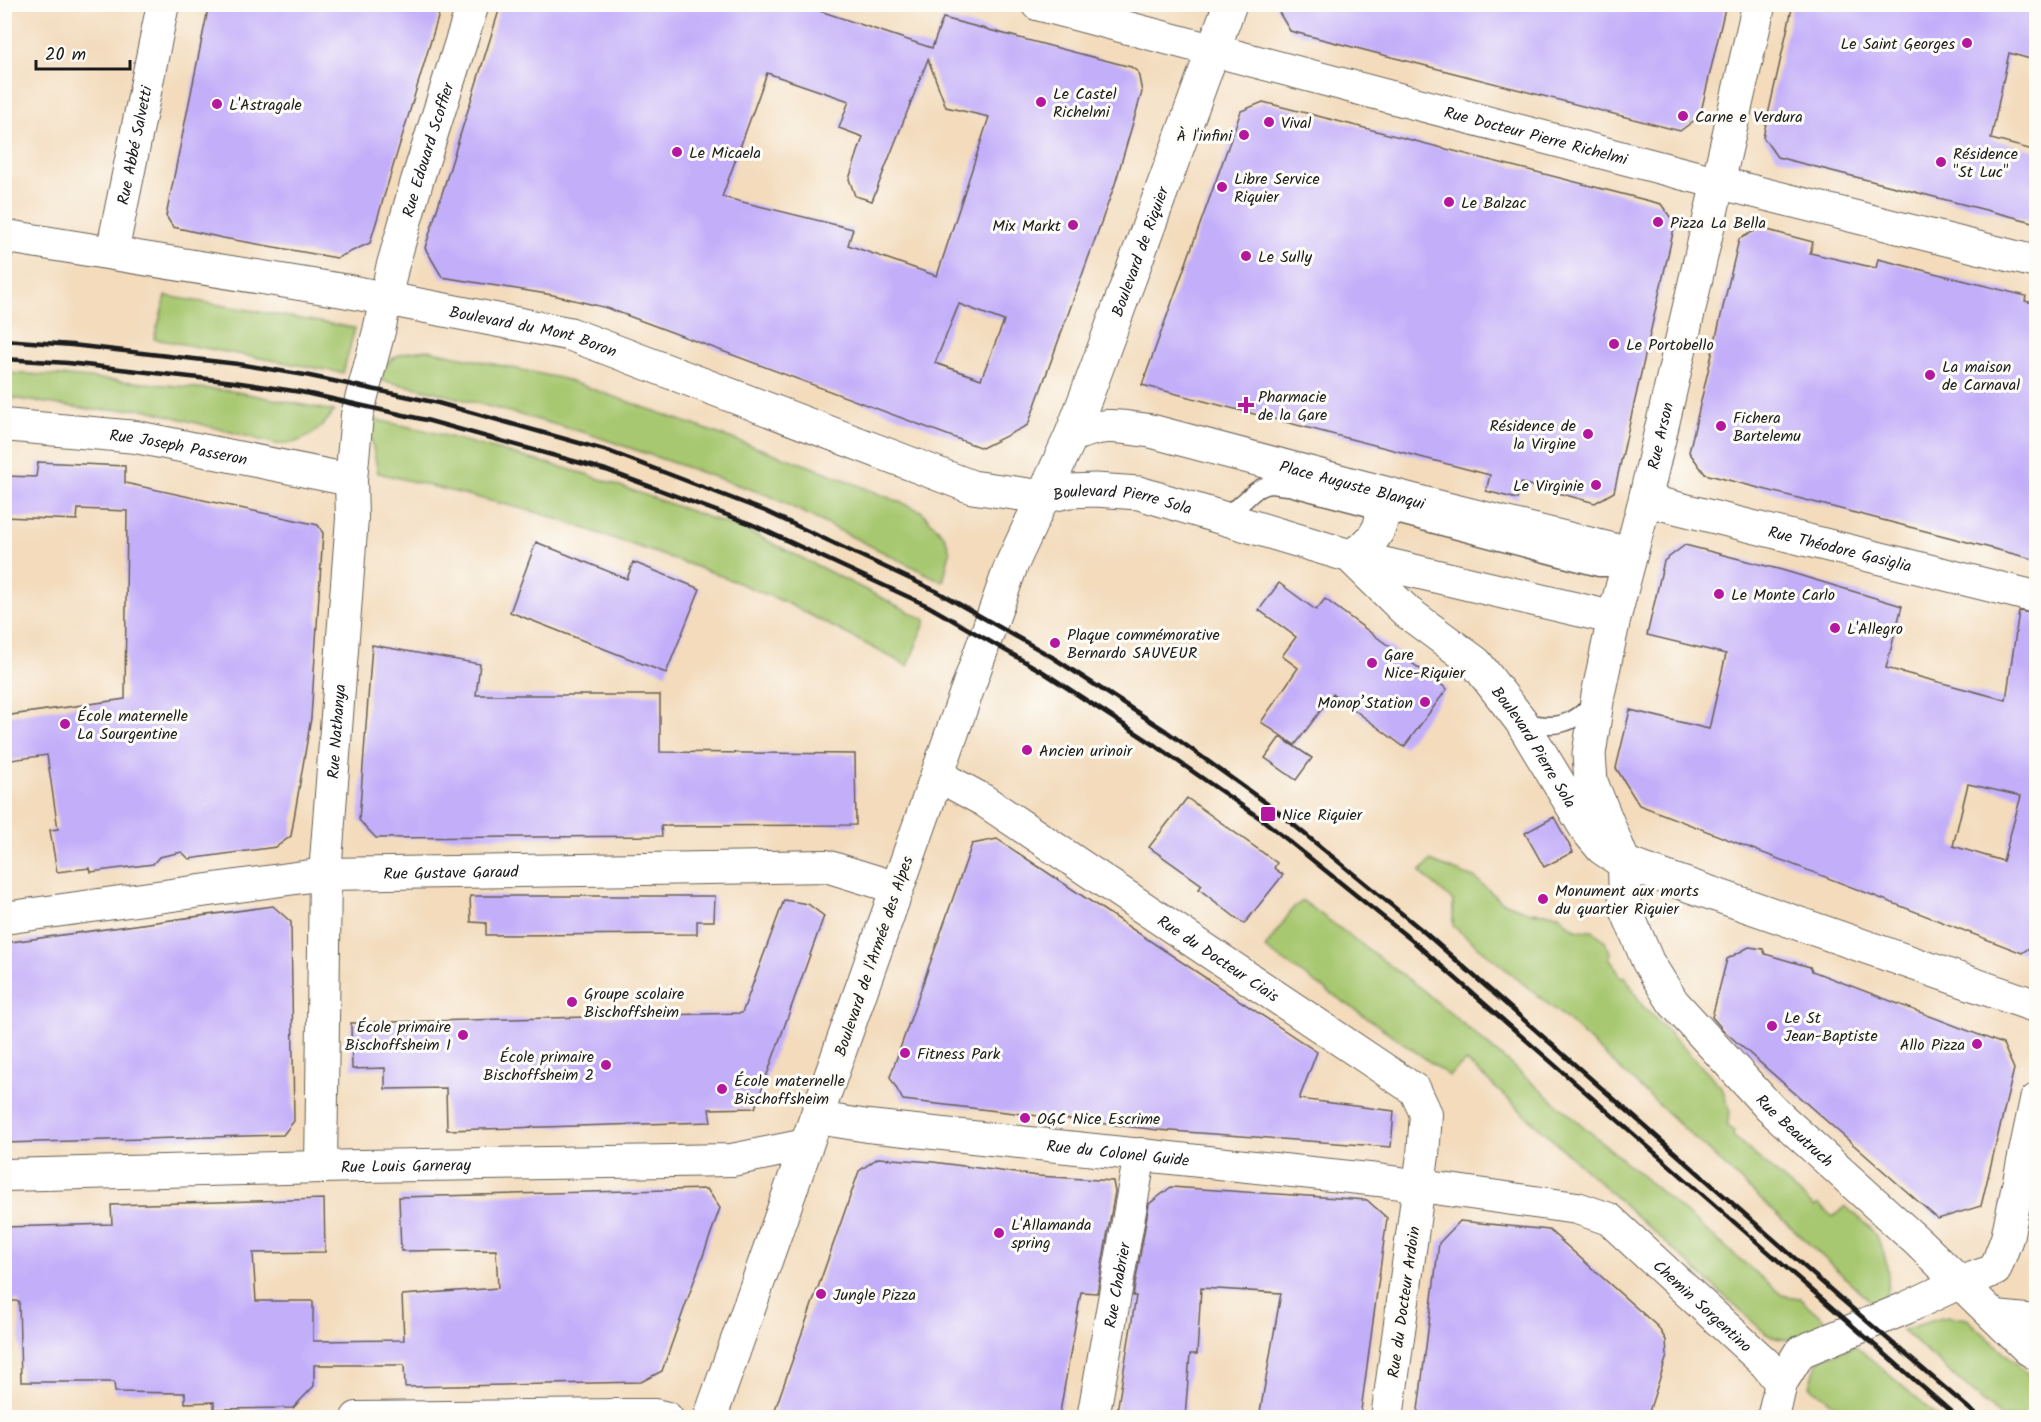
<svg xmlns="http://www.w3.org/2000/svg" width="2041" height="1422" viewBox="0 0 2041 1422" font-family="Kalam,sans-serif">
	<style>
		.green { fill: #a7c76f; stroke: #627246; stroke-width: 1.5 }
		.building { fill: #c3aff9; fill-rule: evenodd }
		.lines { fill: none; stroke-linecap: round; stroke-linejoin: round }
		.lane-casing { stroke: #675f54; stroke-width: 19 }
		.street-casing { stroke: #675f54; stroke-width: 34 }
		.secondary-casing { stroke: #675f54; stroke-width: 35 }
		.primary-casing { stroke: #675f54; stroke-width: 35 }
		.lane { stroke: #fff; stroke-width: 16 }
		.street { stroke: #fff; stroke-width: 32 }
		.secondary { stroke: #fff; stroke-width: 33 }
		.primary { stroke: #fff; stroke-width: 33 }
		.rail { stroke: #1c1c1c; stroke-width: 4.5 }
		.poi-dot { fill: #b5179e; stroke: #fdfcf7; stroke-width: 2 }
		.labels { text-anchor: middle; stroke-width: 6; stroke-linejoin: round; paint-order: stroke }
		.poi-label { font-size: 16px; fill: #1c1c1c; stroke: #fdfcf7; text-anchor: start }
		.street-label { font-size: 16px; fill: #1c1c1c; stroke: #fdfcf7 }
	</style>
	<rect width="100%" height="100%" fill="#fdfcf7"/>
	<filter id="ink" filterUnits="userSpaceOnUse"><feTurbulence type="fractalNoise" baseFrequency=".0167" numOctaves="2"/><feDisplacementMap in="SourceGraphic" scale="12" xChannelSelector="R" yChannelSelector="G"/><feConvolveMatrix kernelMatrix="1 2 1 2 8 2 1 2 1" color-interpolation-filters="sRGB"/></filter>
	<filter id="wash" filterUnits="userSpaceOnUse"><feTurbulence type="fractalNoise" baseFrequency=".008" numOctaves="4" result="noise"/><feDisplacementMap in="SourceGraphic" scale="24" xChannelSelector="R" yChannelSelector="G"/><feGaussianBlur stdDeviation="1.35" result="paint"/><feColorMatrix in="noise" values="0 0 0 0 0 0 0 0 0 0 0 0 0 0 0 0 0 1.4 0 .05"/><feComposite in="paint" operator="in"/></filter>
	<g filter="url(#wash)">
		<rect width="100%" height="100%" fill="#f3dbbc"/>
		<path class="green" d="M166 296 355 328 343 373 154 339Z
			M428 350 564 379 823 471 921 511 945 537 950 552 943 582 770 496 586 433 432 391 374 379C394 354 396 353 428 350Z
			M5 373 67 376 232 391 334 411C321 431 300 446 276 444L144 409 95 410 5 397Z
			M367 418 424 430 586 474 752 533 926 620 908 666 787 603 714 573 543 514 378 473Z
			M1430 861 1476 879 1501 901 1529 912 1559 914C1569 928 1576 931 1593 931L1604 940 1611 954 1609 957 1621 977 1625 976 1642 1005 1722 1088 1730 1112 1727 1125 1734 1131 1733 1136 1815 1207 1818 1204 1833 1217 1845 1206C1853 1213 1863 1220 1870 1228 1886 1247 1897 1288 1878 1308L1565 1018 1453 926V901L1420 872Z
			M1303 901 1423 990 1782 1295 1799 1298 1833 1327C1809 1335 1788 1347 1765 1333L1466 1061 1449 1076C1389 1031 1326 991 1265 948L1294 907Z
			M1948 1316 1967 1319 2036 1381V1417H2001L1902 1330Z
			M1856 1346 1938 1417H1851L1810 1386 1817 1363 1824 1357Z"/>
		<g id="blocks">
			<path class="building" d="M209 4H442L370 243 337 258 223 238 173 227 166 216Z
				M501 4H799L932 48 943 18 1131 67 1138 72 1142 92 1115 184 1028 425 982 448 607 308 553 295 442 277 425 248ZM928 59 946 107 989 117 937 276 848 245 853 229 722 197 767 73 849 101 839 128 863 137 849 179 855 196 872 201ZM959 304 1004 321 981 379 935 363Z
				M1274 4H1726L1700 116 1680 131 1290 31Z
				M1793 4H2037V61L2009 53 1991 139 2037 151V223L1777 157 1763 137Z
				M1263 102 1661 204 1675 224 1614 492 1595 503 1521 483 1517 499 1486 491 1490 475 1142 385 1241 111Z
				M1760 228 1813 242 1810 253 1876 268 1878 259 2026 296 2025 301 2037 304V560L1705 474 1689 452 1739 239Z
				M38 462 125 466V483L318 525 323 533 311 718 291 836 276 847 189 859 182 852 159 857 153 864 91 872 90 868 57 872 50 830 58 829 47 755 4 761V716L125 699 127 511 78 509 77 520 4 517V476L36 477Z
				M536 542 627 579 633 562 700 589 666 673 510 612Z
				M1685 545 1782 570 1902 606 1886 668 2006 700 2019 611 2037 614V942L2022 953 1639 805 1616 768 1630 710 1709 729 1726 654 1647 635 1664 561ZM1968 784 2021 796 2003 861 1953 846Z
				M1279 583 1316 610 1325 599 1447 689 1404 747 1333 694 1295 745 1261 722 1298 668 1282 656 1296 637 1259 610Z
				M372 645 480 664 476 695H660V752L855 754 856 825 661 826 662 836 376 838 359 820Z
				M1280 737 1312 758 1296 780 1265 758Z
				M1187 798 1277 863 1274 868 1283 875 1244 924 1199 889 1202 885 1149 847Z
				M1554 817 1573 852 1544 867 1525 833Z
				M997 839 1317 1052 1299 1099 1394 1111 1391 1147 1158 1130 903 1100 890 1077 972 844Z
				M470 896H715L714 921H697V934L486 935V923L471 922Z
				M784 900 808 904 824 916 755 1108 709 1109 711 1122 447 1130 446 1088 385 1089V1068L352 1069 351 1023 742 1013Z
				M273 906 291 922 294 1121 283 1135 4 1143V943Z
				M1749 947 1763 949 1765 954 1810 967 1812 971 2003 1044 2014 1069 1981 1206 1938 1219 1724 1031 1712 1017 1727 959Z
				M878 1158 933 1162 1038 1176 1113 1181 1115 1192 1097 1293 1081 1292 1059 1418H772L859 1171Z
				M1171 1187 1367 1200 1387 1218 1360 1418H1259L1281 1293 1201 1288 1197 1354H1190L1185 1418H1116L1136 1296H1133L1149 1204Z
				M707 1189 720 1208 662 1371 641 1382 405 1387 404 1365H314V1386L293 1408 214 1409V1402L185 1403V1393L115 1392 114 1382H21L19 1301H4V1227L112 1224 111 1205 324 1199 325 1252 253 1253 256 1301H313V1341L404 1340 402 1295 498 1288 496 1250 401 1251 399 1197Z
				M1460 1221 1549 1230 1658 1327 1666 1340 1667 1356 1647 1418H1417L1439 1243Z"/>
		</g>
	</g>
	<g filter="url(#ink)">
		<use href="#blocks" fill-opacity="0" stroke="#675f54" stroke-width="1.5"/>
		<g class="lines">
			<defs>
				<path id="lane" d="M1219 513C1245 510 1249 488 1269 485 1275 485 1283 487 1289 487L1599 568H1613L1628 564
					M1522 721C1552 729 1574 727 1594 700"/>
				<g id="street">
					<path id="s1" d="M1037 4 1684 174 2036 262"/>
					<path id="s2" d="M112 253 163 4"/>
					<path id="s3" d="M4 425 136 437 351 480"/>
					<path id="s4" d="M1645 500 2036 597"/>
					<path id="s5" d="M937 775 983 800 1415 1090 1426 1114 1423 1155 1387 1418"/>
					<path id="s6" d="M1624 863 1625 907 1648 962 1673 1002 1770 1108 1919 1243 2028 1349 2036 1354"/>
					<path id="s7" d="M4 918 325 874 826 866 897 888"/>
					<path id="s8" d="M817 1118 868 1126 1378 1180 1577 1208 1609 1219 1765 1363 1781 1383"/>
					<path id="s9" d="M321 1167 325 874 352 518 351 480 357 415 379 331 392 268 417 181 473 4"/>
					<path id="s10" d="M4 1175 361 1166 732 1160 806 1145"/>
					<path d="M1996 1317 2036 1321"/>
					<path d="M357 1418 623 1415H655L667 1418"/>
					<path id="s11" d="M1093 1418 1140 1154"/>
					<path d="M1773 1418 1781 1383 1800 1352 1906 1308 1961 1282 1995 1270 2007 1238 2036 1100"/>
				</g>
				<g id="secondary">
					<path id="s12" d="M4 236 346 291 570 334 972 487 1043 497 1011 566 710 1418"/>
					<path id="s13" d="M1071 436C1104 422 1117 426 1151 431L1426 504 1614 550 1623 556 1628 564"/>
					<path d="M1350 556 1614 618"/>
					<path d="M1350 556C1377 542 1395 515 1369 489"/>
					<path id="s14" d="M1624 863 1591 782 1589 754 1598 695 1614 618 1645 500 1759 4"/>
				</g>
				<g id="primary">
					<path id="s15" d="M1043 497 1070 491 1095 490 1139 493 1350 556 1407 612 1476 663 1521 721 1587 830 1602 848 1624 863 2036 1006"/>
					<path id="s16" d="M1043 497 1071 436 1092 381 1230 4"/>
				</g>
			</defs>
			<use href="#lane" class="lane-casing"/>
			<use href="#street" class="street-casing"/>
			<use href="#secondary" class="secondary-casing"/>
			<use href="#primary" class="primary-casing"/>
			<use href="#lane" class="lane"/>
			<use href="#street" class="street"/>
			<use href="#secondary" class="secondary"/>
			<use href="#primary" class="primary"/>
			<path class="rail" d="M4 340 72 345 238 364 305 375 438 403 611 452 765 511 936 591 1052 657 1166 731 1273 808 1423 931 1840 1298 1980 1418
				M4 359 68 363 234 382 301 392 426 420 606 470 751 524 928 606 1043 672 1156 746 1264 821 1414 942 1958 1418"/>
		</g>
	</g>
	<g class="poi-dot">
		<circle cx="1967" cy="43" r="6"/>
		<circle cx="1041" cy="102" r="6"/>
		<circle cx="217" cy="104" r="6"/>
		<circle cx="1683" cy="116" r="6"/>
		<circle cx="1269" cy="122" r="6"/>
		<circle cx="1244" cy="135" r="6"/>
		<circle cx="677" cy="152" r="6"/>
		<circle cx="1941" cy="162" r="6"/>
		<circle cx="1222" cy="187" r="6"/>
		<circle cx="1449" cy="202" r="6"/>
		<circle cx="1658" cy="222" r="6"/>
		<circle cx="1073" cy="225" r="6"/>
		<circle cx="1246" cy="256" r="6"/>
		<circle cx="1614" cy="344" r="6"/>
		<circle cx="1930" cy="375" r="6"/>
		<path d="M1243 396h6v6h6v6h-6v6h-6v-6h-6v-6h6z"/>
		<circle cx="1721" cy="426" r="6"/>
		<circle cx="1588" cy="434" r="6"/>
		<circle cx="1596" cy="485" r="6"/>
		<circle cx="1719" cy="594" r="6"/>
		<circle cx="1835" cy="628" r="6"/>
		<circle cx="1055" cy="643" r="6"/>
		<circle cx="1372" cy="663" r="6"/>
		<circle cx="1425" cy="702" r="6"/>
		<circle cx="65" cy="724" r="6"/>
		<circle cx="1027" cy="750" r="6"/>
		<rect x="1260" y="806" width="16" height="16" rx="3"/>
		<circle cx="1543" cy="899" r="6"/>
		<circle cx="572" cy="1002" r="6"/>
		<circle cx="1772" cy="1026" r="6"/>
		<circle cx="463" cy="1035" r="6"/>
		<circle cx="1977" cy="1044" r="6"/>
		<circle cx="905" cy="1053" r="6"/>
		<circle cx="606" cy="1065" r="6"/>
		<circle cx="722" cy="1089" r="6"/>
		<circle cx="1025" cy="1118" r="6"/>
		<circle cx="999" cy="1233" r="6"/>
		<circle cx="821" cy="1294" r="6"/>
	</g>
	<g class="labels">
		<g class="poi-label">
			<text x="1955" y="49" text-anchor="end">Le Saint Georges</text>
			<text x="1053" y="99">Le Castel<tspan x="1053" dy="18">Richelmi</tspan></text>
			<text x="229" y="110">L'Astragale</text>
			<text x="1695" y="122">Carne e Verdura</text>
			<text x="1281" y="128">Vival</text>
			<text x="1232" y="141" text-anchor="end">À l'infini</text>
			<text x="689" y="158">Le Micaela</text>
			<text x="1953" y="159">Résidence<tspan x="1953" dy="18">"St Luc"</tspan></text>
			<text x="1234" y="184">Libre Service<tspan x="1234" dy="18">Riquier</tspan></text>
			<text x="1461" y="208">Le Balzac</text>
			<text x="1670" y="228">Pizza La Bella</text>
			<text x="1061" y="231" text-anchor="end">Mix Markt</text>
			<text x="1258" y="262">Le Sully</text>
			<text x="1626" y="350">Le Portobello</text>
			<text x="1942" y="372">La maison<tspan x="1942" dy="18">de Carnaval</tspan></text>
			<text x="1258" y="402">Pharmacie<tspan x="1258" dy="18">de la Gare</tspan></text>
			<text x="1733" y="423">Fichera<tspan x="1733" dy="18">Bartelemu</tspan></text>
			<text x="1576" y="431" text-anchor="end">Résidence de<tspan x="1576" dy="18">la Virgine</tspan></text>
			<text x="1584" y="491" text-anchor="end">Le Virginie</text>
			<text x="1731" y="600">Le Monte Carlo</text>
			<text x="1847" y="634">L'Allegro</text>
			<text x="1067" y="640">Plaque commémorative<tspan x="1067" dy="18">Bernardo SAUVEUR</tspan></text>
			<text x="1384" y="660">Gare<tspan x="1384" dy="18">Nice-Riquier</tspan></text>
			<text x="1413" y="708" text-anchor="end">Monop’Station</text>
			<text x="77" y="721">École maternelle<tspan x="77" dy="18">La Sourgentine</tspan></text>
			<text x="1039" y="756">Ancien urinoir</text>
			<text x="1282" y="820">Nice Riquier</text>
			<text x="1555" y="896">Monument aux morts<tspan x="1555" dy="18">du quartier Riquier</tspan></text>
			<text x="584" y="999">Groupe scolaire<tspan x="584" dy="18">Bischoffsheim</tspan></text>
			<text x="1784" y="1023">Le St<tspan x="1784" dy="18">Jean-Baptiste</tspan></text>
			<text x="451" y="1032" text-anchor="end">École primaire<tspan x="451" dy="18">Bischoffsheim 1</tspan></text>
			<text x="1965" y="1050" text-anchor="end">Allo Pizza</text>
			<text x="917" y="1059">Fitness Park</text>
			<text x="594" y="1062" text-anchor="end">École primaire<tspan x="594" dy="18">Bischoffsheim 2</tspan></text>
			<text x="734" y="1086">École maternelle<tspan x="734" dy="18">Bischoffsheim</tspan></text>
			<text x="1037" y="1124">OGC Nice Escrime</text>
			<text x="1011" y="1230">L'Allamanda<tspan x="1011" dy="18">spring</tspan></text>
			<text x="833" y="1300">Jungle Pizza</text>
		</g>
		<g class="street-label">
			<text dy="6" stroke="none"><textPath href="#s1" startOffset="516">Rue Docteur Pierre Richelmi</textPath></text>
			<text dy="6" stroke="none"><textPath href="#s2" startOffset="110">Rue Abbé Salvetti</textPath></text>
			<text dy="6" stroke="none"><textPath href="#s9" startOffset="1028">Rue Edouard Scoffier</textPath></text>
			<text dy="6" stroke="none"><textPath href="#s16" startOffset="264">Boulevard de Riquier</textPath></text>
			<text dy="6" stroke="none"><textPath href="#s12" startOffset="538">Boulevard du Mont Boron</textPath></text>
			<text dy="6" stroke="none"><textPath href="#s14" startOffset="442">Rue Arson</textPath></text>
			<text dy="6" stroke="none"><textPath href="#s3" startOffset="176">Rue Joseph Passeron</textPath></text>
			<text dy="6" stroke="none"><textPath href="#s13" startOffset="290">Place Auguste Blanqui</textPath></text>
			<text dy="6" stroke="none"><textPath href="#s15" startOffset="81">Boulevard Pierre Sola</textPath></text>
			<text dy="6" stroke="none"><textPath href="#s4" startOffset="201">Rue Théodore Gasiglia</textPath></text>
			<text dy="6" stroke="none"><textPath href="#s9" startOffset="436">Rue Nathanya</textPath></text>
			<text dy="6" stroke="none"><textPath href="#s15" startOffset="585">Boulevard Pierre Sola</textPath></text>
			<text dy="6" stroke="none"><textPath href="#s7" startOffset="450">Rue Gustave Garaud</textPath></text>
			<text transform="translate(873 956) rotate(-71)" y="6">Boulevard de l'Armée des Alpes</text>
			<text dy="6" stroke="none"><textPath href="#s5" startOffset="336">Rue du Docteur Ciais</textPath></text>
			<text dy="6" stroke="none"><textPath href="#s6" startOffset="328">Rue Beautruch</textPath></text>
			<text dy="6" stroke="none"><textPath href="#s8" startOffset="303">Rue du Colonel Guide</textPath></text>
			<text dy="6" stroke="none"><textPath href="#s10" startOffset="402">Rue Louis Garneray</textPath></text>
			<text dy="6" stroke="none"><textPath href="#s11" startOffset="135">Rue Chabrier</textPath></text>
			<text transform="translate(1403 1302) rotate(-82)" y="6">Rue du Docteur Ardoin</text>
			<text dy="6" stroke="none"><textPath href="#s8" startOffset="927">Chemin Sorgentino</textPath></text>
		</g>
	</g>
	<rect width="2041" height="1422" fill="none" stroke="#fdfcf7" stroke-width="24"/>
	<path d="M36 60v9h94v-9" fill="none" stroke="#1c1c1c" stroke-width="3"/>
	<text x="45" y="60" font-size="18" fill="#1c1c1c" stroke="#fdfcf7" stroke-width="4.5" paint-order="stroke">20 m</text>
</svg>
